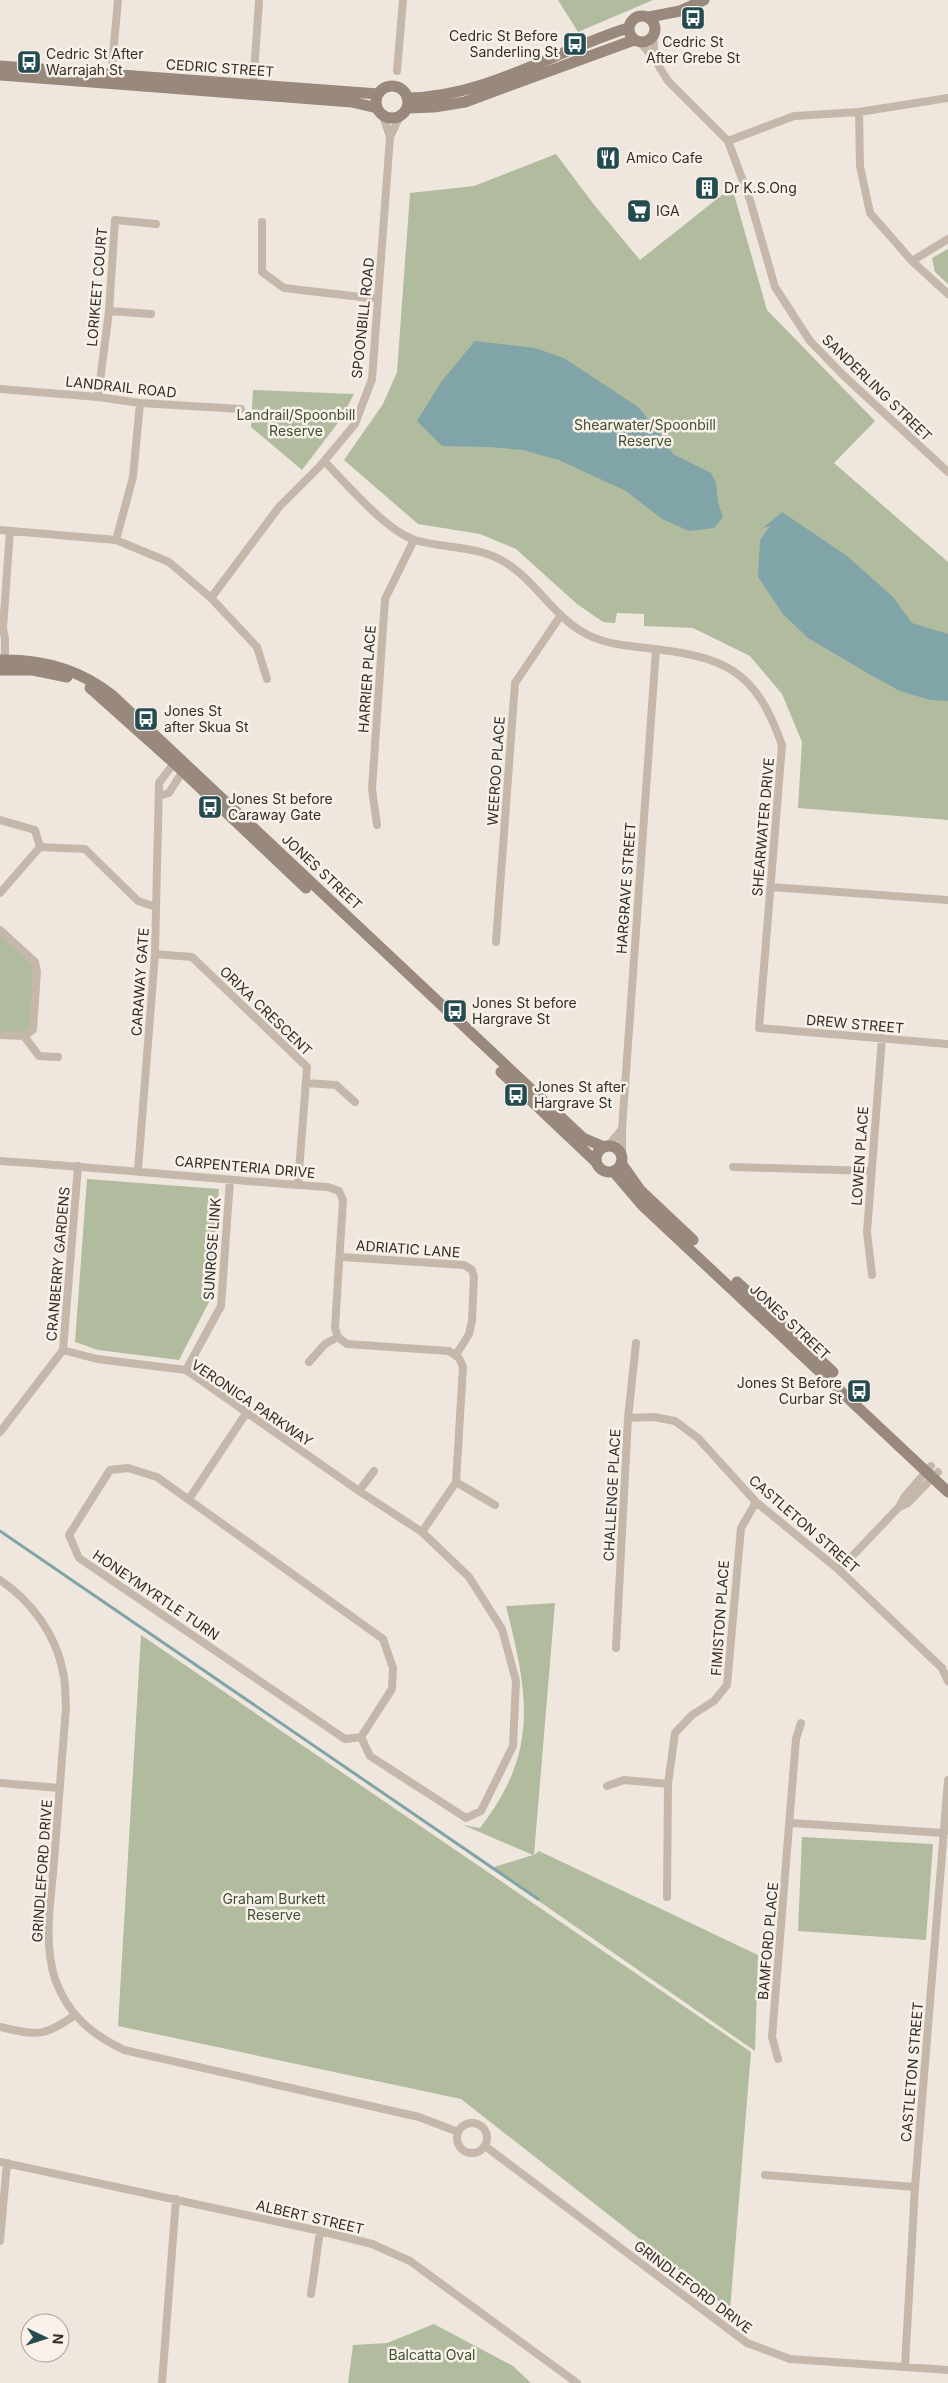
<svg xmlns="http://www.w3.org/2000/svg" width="948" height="2383" viewBox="0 0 948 2383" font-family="Inter,sans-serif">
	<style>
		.green { fill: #b1bc9f }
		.water { fill: #80a4a8 }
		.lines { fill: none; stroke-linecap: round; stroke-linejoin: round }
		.stream { stroke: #80a4a8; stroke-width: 3 }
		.street { stroke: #c5b8ab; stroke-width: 8 }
		.secondary { stroke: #99887c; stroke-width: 11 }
		.labels { text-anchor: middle; stroke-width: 5; stroke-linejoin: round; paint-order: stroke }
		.poi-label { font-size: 14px; fill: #342d29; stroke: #f7f1e9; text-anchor: start }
		.street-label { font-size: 14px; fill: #342d29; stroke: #f7f1e9 }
		.park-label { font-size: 14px; fill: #424f30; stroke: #f7f1e9 }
	</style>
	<rect width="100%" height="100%" fill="#efe7dd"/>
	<path class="green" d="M558 0H653L578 32Z
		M556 154 595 206 640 260 732 187 767 310 875 421 834 463 948 562V820L798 808 802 742 782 694 750 656 693 628 644 626V614L617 613 615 623 603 622 577 604 516 549 480 534 418 524 344 460 383 404 397 372 410 193 474 186Z
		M948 249V284L935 272 932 258Z
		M253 390 354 394 341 419 302 470 251 427Z
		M0 930 35 962 33 1030 24 1036 0 1035Z
		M87 1179 219 1189 210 1300 179 1360 98 1350 75 1342Z
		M555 1603 534 1855 539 1851 758 1955 755 2051 491 1868 533 1855 463 1825 480 1828C540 1751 528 1694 506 1606Z
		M141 1635 751 2052 730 2310 461 2099 118 2026Z
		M802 1837 933 1844 926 1940 798 1931Z
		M434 2324 513 2366 531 2383H348L353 2345 387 2343Z"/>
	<path class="water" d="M475 341 535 348 564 358 638 407 659 432 673 454 711 473 716 483 718 503 723 517 714 528 689 531 662 519 626 491 559 460 523 450 489 447 442 446 417 421 441 382Z
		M782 512 847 556 893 597 912 623 948 634V701L930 700 900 691 869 674 808 638 783 614 758 577 760 540 770 526 763 528Z"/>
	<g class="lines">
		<path class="stream" d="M0 1531 538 1899"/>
		<path class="street" d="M653 36 655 60
			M640 42 655 60 668 81 728 141 750 200 775 287 810 341 844 376 948 472
			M397 71 403 0
			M111 77 118 0
			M253 87 259 2
			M859 112 860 166 870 213 912 261 948 294
			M390 137 400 116
			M728 141 794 116 859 112 948 98
			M262 222V272L284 288 378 299
			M912 261 948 239
			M109 311 151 314
			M0 389 98 397 140 403 241 409
			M98 397 109 311 115 220 156 224
			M324 461C347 484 386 531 415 540 445 549 478 545 506 563 537 582 555 619 588 635 606 644 628 646 647 648 724 657 755 668 782 745L759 1028 948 1044
			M0 530 116 540 169 562 211 598 257 647 267 679
			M116 540 133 477 140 403
			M211 598 279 507 320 466 355 424 372 379 390 137 383 116
			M5 663V639L3 628 10 531
			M159 796 169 793 184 769
			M0 820 35 830 40 847
			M377 825 372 789 385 599 414 540
			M771 887 948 900
			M0 893 40 847 85 849 138 901 156 907
			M0 930 35 962 37 972 33 1030 24 1036 0 1035
			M496 942 515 683 561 615
			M155 954 192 957 307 1067 298 1185
			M24 1036 39 1056 58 1057
			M306 1083 336 1085 355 1102
			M608 1146 622 1129
			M622 1156V1129L656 649
			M0 1161C110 1168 218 1180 328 1187L339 1191 343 1200 335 1328 338 1337 347 1344 449 1351 459 1358 463 1367 456 1482 422 1532
			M733 1167 871 1171
			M138 1170 155 954 159 783 177 759
			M341 1257 464 1265 472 1270 474 1277 472 1321 469 1334 456 1355
			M872 1275 867 1232 882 1038
			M63 1350 97 1359 186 1370 359 1491 422 1532 469 1577 502 1629 516 1681 513 1746 481 1811 466 1818 370 1756 361 1737
			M309 1362 325 1344 338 1337
			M186 1370 221 1306 230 1180
			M628 1418 654 1417 675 1421 698 1438 756 1502 839 1570 942 1668 948 1681
			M0 1432 63 1350 78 1166
			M128 1468 157 1477 383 1639 393 1668 392 1689 361 1737 345 1739 79 1558 69 1535 110 1470Z
			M456 1482 495 1505
			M359 1491 374 1471
			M189 1499 247 1412
			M899 1507 908 1503 938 1472
			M839 1570 899 1507 905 1496 931 1466
			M0 1580C31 1601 56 1634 63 1672 66 1683 65 1696 66 1707 62 1759 58 1810 54 1862 51 1900 43 1941 55 1979 68 2015 91 2034 124 2050L419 2117 458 2132
			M616 1648 628 1418 636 1343
			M0 1783 60 1788
			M607 1786 624 1780 668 1784
			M791 1823 944 1833
			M667 1897 668 1784 675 1733 692 1715 714 1701 727 1685 741 1528 756 1502
			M0 2027C37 2035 43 2038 75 2015
			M778 2059 772 2037 796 1739 801 1723
			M457 2138a15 15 0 1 1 30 0a15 15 0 1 1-30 0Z
			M485 2146 747 2343 790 2359 948 2370
			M0 2162 320 2231 372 2244 410 2261 577 2383
			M765 2175 915 2187
			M0 2241 7 2163
			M311 2294 320 2231
			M905 2367 915 2187 948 1780
			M162 2383 176 2199"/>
		<path class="secondary" d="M629 29a13 13 0 1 1 26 0a13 13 0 1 1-26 0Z
			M649 17 680 11 704 0
			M0 66 378 94
			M0 75 352 102 377 108
			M376 102a16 16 0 1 1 32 0a16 16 0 1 1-32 0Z
			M407 98C487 97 554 51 628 28
			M407 108 434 107 465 102 634 40
			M0 660C42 659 79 669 112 695L583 1138 604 1147
			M0 670H33L67 677
			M90 688 173 762 306 888
			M501 1072 596 1162
			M596 1159a13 13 0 1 1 26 0a13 13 0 1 1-26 0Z
			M621 1163 640 1190 693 1240
			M613 1171 642 1205 948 1492
			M737 1282 833 1372"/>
	</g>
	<defs>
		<symbol id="bus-square" viewBox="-11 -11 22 22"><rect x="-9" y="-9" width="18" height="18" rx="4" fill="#244b50" stroke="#f7f1e9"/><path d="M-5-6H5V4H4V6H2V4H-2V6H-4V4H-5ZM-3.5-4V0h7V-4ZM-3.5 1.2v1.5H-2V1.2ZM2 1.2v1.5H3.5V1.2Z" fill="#fff"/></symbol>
		<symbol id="restaurant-square" viewBox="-11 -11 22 22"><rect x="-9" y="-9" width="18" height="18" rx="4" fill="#244b50" stroke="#f7f1e9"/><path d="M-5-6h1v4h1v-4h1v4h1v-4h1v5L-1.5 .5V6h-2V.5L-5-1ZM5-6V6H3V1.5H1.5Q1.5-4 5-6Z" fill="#fff"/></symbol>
		<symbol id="building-square" viewBox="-11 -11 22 22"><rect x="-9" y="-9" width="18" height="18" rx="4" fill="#244b50" stroke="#f7f1e9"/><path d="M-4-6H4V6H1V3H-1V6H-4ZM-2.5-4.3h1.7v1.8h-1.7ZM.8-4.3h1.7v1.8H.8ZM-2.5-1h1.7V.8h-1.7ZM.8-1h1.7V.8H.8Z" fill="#fff"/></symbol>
		<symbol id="supermarket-square" viewBox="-11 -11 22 22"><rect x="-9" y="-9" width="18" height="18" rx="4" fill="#244b50" stroke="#f7f1e9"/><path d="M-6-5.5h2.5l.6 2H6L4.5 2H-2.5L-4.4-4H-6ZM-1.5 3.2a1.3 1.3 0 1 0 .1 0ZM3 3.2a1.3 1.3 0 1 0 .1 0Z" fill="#fff"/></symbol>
	</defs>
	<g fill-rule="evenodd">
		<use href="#bus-square" x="679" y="4" width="28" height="28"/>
		<use href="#bus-square" x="561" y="30" width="28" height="28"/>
		<use href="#bus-square" x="15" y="48" width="28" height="28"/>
		<use href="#restaurant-square" x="594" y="144" width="28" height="28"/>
		<use href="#building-square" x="693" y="174" width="28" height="28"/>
		<use href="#supermarket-square" x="625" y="197" width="28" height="28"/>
		<use href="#bus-square" x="132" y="705" width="28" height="28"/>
		<use href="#bus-square" x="196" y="793" width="28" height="28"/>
		<use href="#bus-square" x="441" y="997" width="28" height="28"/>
		<use href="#bus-square" x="502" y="1081" width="28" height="28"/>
		<use href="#bus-square" x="845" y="1377" width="28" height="28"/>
	</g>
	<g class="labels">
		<g class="poi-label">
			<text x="558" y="41" text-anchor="end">Cedric St Before<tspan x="558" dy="16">Sanderling St</tspan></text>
			<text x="693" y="47" text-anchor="middle">Cedric St<tspan x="693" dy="16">After Grebe St</tspan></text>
			<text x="46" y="59">Cedric St After<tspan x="46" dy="16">Warrajah St</tspan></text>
			<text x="626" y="163">Amico Cafe</text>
			<text x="724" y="193">Dr K.S.Ong</text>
			<text x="656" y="216">IGA</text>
			<text x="164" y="716">Jones St<tspan x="164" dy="16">after Skua St</tspan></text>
			<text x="228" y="804">Jones St before<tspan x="228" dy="16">Caraway Gate</tspan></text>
			<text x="472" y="1008">Jones St before<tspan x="472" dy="16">Hargrave St</tspan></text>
			<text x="534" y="1092">Jones St after<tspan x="534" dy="16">Hargrave St</tspan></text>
			<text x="842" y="1388" text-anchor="end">Jones St Before<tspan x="842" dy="16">Curbar St</tspan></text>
		</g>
		<g class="street-label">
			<text transform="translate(220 68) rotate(4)" y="5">CEDRIC STREET</text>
			<text transform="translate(97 287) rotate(-85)" y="5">LORIKEET COURT</text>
			<text transform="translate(363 318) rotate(-84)" y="5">SPOONBILL ROAD</text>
			<text transform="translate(121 387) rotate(6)" y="5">LANDRAIL ROAD</text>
			<text transform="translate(877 388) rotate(44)" y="5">SANDERLING STREET</text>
			<text transform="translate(367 679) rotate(-86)" y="5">HARRIER PLACE</text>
			<text transform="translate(496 771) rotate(-86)" y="5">WEEROO PLACE</text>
			<text transform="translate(763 827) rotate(-85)" y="5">SHEARWATER DRIVE</text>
			<text transform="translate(322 872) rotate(43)" y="5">JONES STREET</text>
			<text transform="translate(626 888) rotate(-86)" y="5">HARGRAVE STREET</text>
			<text transform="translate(140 982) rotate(-86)" y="5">CARAWAY GATE</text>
			<text transform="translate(266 1011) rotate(44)" y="5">ORIXA CRESCENT</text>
			<text transform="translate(855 1024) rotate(5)" y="5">DREW STREET</text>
			<text transform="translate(860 1156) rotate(-86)" y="5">LOWEN PLACE</text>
			<text transform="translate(245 1167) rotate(5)" y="5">CARPENTERIA DRIVE</text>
			<text transform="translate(212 1249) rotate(-86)" y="5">SUNROSE LINK</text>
			<text transform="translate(408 1249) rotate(4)" y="5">ADRIATIC LANE</text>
			<text transform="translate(58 1264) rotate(-85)" y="5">CRANBERRY GARDENS</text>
			<text transform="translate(790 1322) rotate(43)" y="5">JONES STREET</text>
			<text transform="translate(252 1403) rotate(34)" y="5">VERONICA PARKWAY</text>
			<text transform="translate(612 1495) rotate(-87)" y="5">CHALLENGE PLACE</text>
			<text transform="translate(804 1524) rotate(41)" y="5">CASTLETON STREET</text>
			<text transform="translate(156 1595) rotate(34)" y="5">HONEYMYRTLE TURN</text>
			<text transform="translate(720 1618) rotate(-86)" y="5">FIMISTON PLACE</text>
			<text transform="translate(42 1871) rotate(-86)" y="5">GRINDLEFORD DRIVE</text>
			<text transform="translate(768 1941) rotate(-85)" y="5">BAMFORD PLACE</text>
			<text transform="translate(912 2072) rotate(-85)" y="5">CASTLETON STREET</text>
			<text transform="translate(310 2217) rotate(13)" y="5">ALBERT STREET</text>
			<text transform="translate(693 2287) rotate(37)" y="5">GRINDLEFORD DRIVE</text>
		</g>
		<g class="park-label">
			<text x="296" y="420">Landrail/Spoonbill<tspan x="296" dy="16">Reserve</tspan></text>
			<text x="645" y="430">Shearwater/Spoonbill<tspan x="645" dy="16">Reserve</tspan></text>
			<text x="274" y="1904">Graham Burkett<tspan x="274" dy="16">Reserve</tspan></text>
			<text x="432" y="2360">Balcatta Oval</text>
		</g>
	</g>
	<g transform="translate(45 2338) rotate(94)"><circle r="24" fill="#f7f1e9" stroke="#a9a39c"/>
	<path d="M0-4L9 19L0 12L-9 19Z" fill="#244b50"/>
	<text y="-8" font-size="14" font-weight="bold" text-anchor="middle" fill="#342d29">N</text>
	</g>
</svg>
